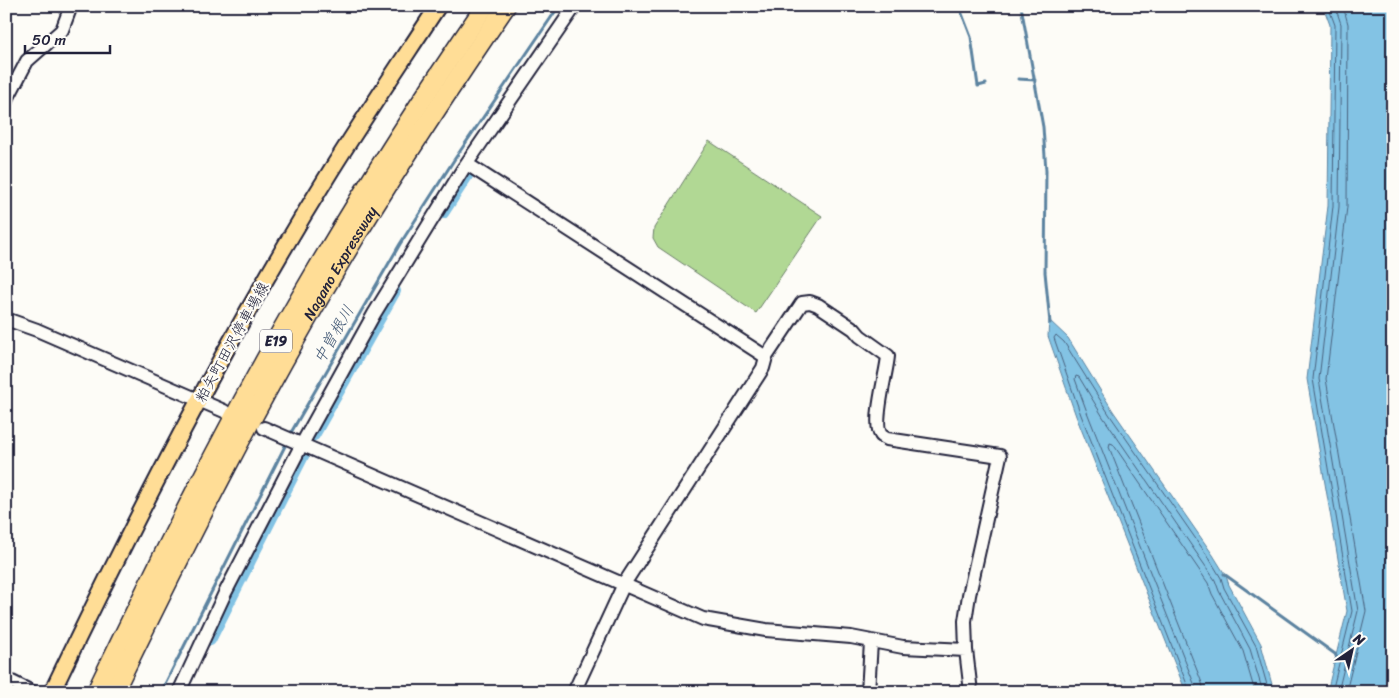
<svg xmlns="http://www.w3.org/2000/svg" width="1399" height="698" viewBox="0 0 1399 698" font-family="Sriracha,'Klee One',sans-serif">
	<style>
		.green { fill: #b1d894; stroke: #6a7d68 }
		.water { fill: #83c3e4; stroke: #5c83a0 }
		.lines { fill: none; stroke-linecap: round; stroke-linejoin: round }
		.shore { stroke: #49627f; stroke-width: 1 }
		.stream { stroke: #5c83a0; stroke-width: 3 }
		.canal { stroke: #83c3e4; stroke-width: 12 }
		.minor-casing { stroke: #22223b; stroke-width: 16 }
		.major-casing { stroke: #22223b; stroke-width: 19 }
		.highway-casing { stroke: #22223b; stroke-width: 21 }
		.minor { stroke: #fdfcf7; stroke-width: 12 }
		.major { stroke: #ffdd96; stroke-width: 15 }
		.highway { stroke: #ffdd96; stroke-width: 18 }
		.labels { text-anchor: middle; stroke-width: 4.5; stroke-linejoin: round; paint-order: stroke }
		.shield { fill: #fdfcf7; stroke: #646373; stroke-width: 1 }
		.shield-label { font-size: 14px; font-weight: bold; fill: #22223b }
		.street-label { font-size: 15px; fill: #22223b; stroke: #fdfcf7 }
		.water-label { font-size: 16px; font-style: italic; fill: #445a76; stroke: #fdfcf7 }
	</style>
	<rect width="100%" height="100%" fill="#fdfcf7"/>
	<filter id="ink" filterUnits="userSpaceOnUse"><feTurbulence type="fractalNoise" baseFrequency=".02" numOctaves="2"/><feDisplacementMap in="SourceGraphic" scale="10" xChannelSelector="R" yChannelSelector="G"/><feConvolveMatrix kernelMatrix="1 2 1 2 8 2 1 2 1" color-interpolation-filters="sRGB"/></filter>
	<g filter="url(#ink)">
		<path class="green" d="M709 141 822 216 756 313 658 247 653 238 654 228Z"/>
		<path class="water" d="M1323 6H1393V692H1327L1347 611 1307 379 1328 206 1330 25Z
			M1049 320 1068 338 1113 411 1213 555 1226 576 1229 585 1261 644 1274 692H1186L1076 416 1048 336Z"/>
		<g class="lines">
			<path class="shore" d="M1328 6 1335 25 1333 206 1313 379 1352 611 1332 692
				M1335 6 1341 24 1339 207 1319 379 1358 611 1338 692
				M1343 6 1348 24 1347 207 1326 379 1366 611 1346 692
				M1190 692 1081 415 1054 338 1056 335 1064 342 1109 414 1209 558 1221 578 1224 588 1256 646 1269 692
				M1196 692 1195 686 1087 412 1075 379 1076 376 1079 377 1103 417 1215 580 1219 591 1250 649 1263 692
				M1204 692 1202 683 1109 447 1110 443 1113 444 1208 583 1212 594 1243 651 1255 692"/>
			<path class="stream" d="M959 6 971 37 978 86 986 84
				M1021 6 1043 127 1046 171 1045 272 1050 323
				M1018 79 1035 80
				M289 436 400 244 454 160 559 6
				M1224 574 1335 654 1337 658
				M161 692 287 442"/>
			<path class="canal" d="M443 213 467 176
				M314 435 395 291
				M210 640 304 454"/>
			<defs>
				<path id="minor" d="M6 101 27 61 62 30 71 6
					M467 164 766 357
					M6 319 37 330 224 411
					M264 428 703 619 766 630 851 637 903 647 966 650
					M6 679 32 692
					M179 692 225 593 302 444 374 314 463 169 575 6
					M574 692 624 584 763 368 766 357 802 303 810 302 818 305 854 329 860 336 888 356C887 372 872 423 881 435 881 436 886 438 887 439L1000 456 969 595 965 621 966 650 971 692
					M868 692 871 642"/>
				<path id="major" d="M52 692C137 515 226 339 330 172 365 116 402 61 438 6"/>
				<g id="highway">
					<path d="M96 692C160 559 226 426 300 298 358 198 420 101 485 6"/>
					<path id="s1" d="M114 692C189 537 267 383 356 236 404 158 454 82 506 6"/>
				</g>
			</defs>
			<use href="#minor" class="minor-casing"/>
			<use href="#major" class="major-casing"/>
			<use href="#highway" class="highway-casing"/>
			<use href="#minor" class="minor"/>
			<use href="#major" class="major"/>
			<use href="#highway" class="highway"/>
		</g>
	</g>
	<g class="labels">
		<rect class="shield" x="260" y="329.5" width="32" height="23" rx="4"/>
		<g class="shield-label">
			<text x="276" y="346">E19</text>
		</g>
		<g class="street-label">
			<text dy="5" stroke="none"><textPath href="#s1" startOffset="485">Nagano Expressway</textPath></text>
			<text transform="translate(232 342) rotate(-61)" y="5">粕矢町田沢停車場線</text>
		</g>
		<g class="water-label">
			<text transform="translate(333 334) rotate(-60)" y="6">中曽根川</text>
		</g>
	</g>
	<rect width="1399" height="698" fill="none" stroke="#fdfcf7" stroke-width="25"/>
	<rect x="12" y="12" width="1374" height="673" fill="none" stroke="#22223b" stroke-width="2" filter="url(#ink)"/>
	<g transform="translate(1352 650) rotate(34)" stroke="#fdfcf7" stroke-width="4" paint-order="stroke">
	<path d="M0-4L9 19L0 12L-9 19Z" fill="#22223b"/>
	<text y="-8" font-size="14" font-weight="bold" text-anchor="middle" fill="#22223b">N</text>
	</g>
	<path d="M25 45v8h85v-8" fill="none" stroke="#22223b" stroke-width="2.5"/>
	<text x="32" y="45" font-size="15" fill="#22223b" stroke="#fdfcf7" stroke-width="4" paint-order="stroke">50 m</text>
</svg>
